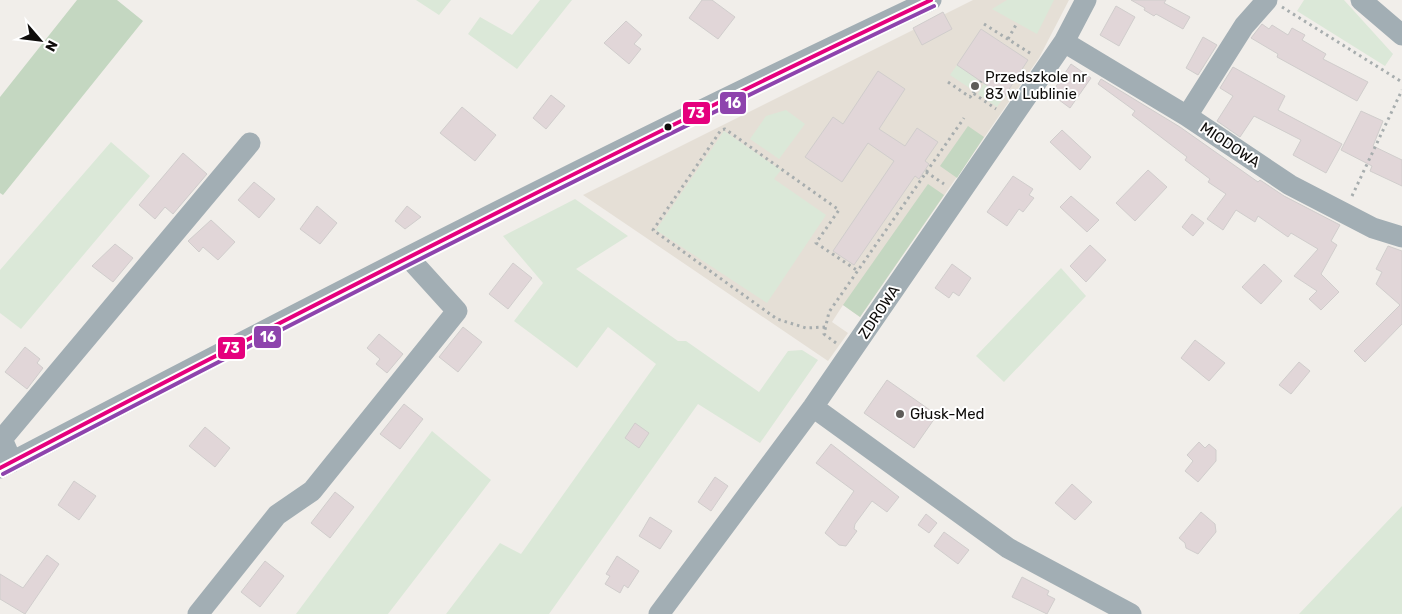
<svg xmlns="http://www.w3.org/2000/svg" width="1402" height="614" viewBox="0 0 1402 614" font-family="Rubik,sans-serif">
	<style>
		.built { fill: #e5dfd6 }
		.green { fill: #dbe8d8 }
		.forest { fill: #c4d7c1 }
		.building { fill: #e1d6d8; stroke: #d0cdcc }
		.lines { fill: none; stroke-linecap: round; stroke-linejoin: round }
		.path { stroke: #a7adae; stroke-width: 3; stroke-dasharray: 2.5 4; stroke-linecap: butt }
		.minor { stroke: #a2aeb4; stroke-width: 21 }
		.bus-1-casing { stroke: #fff; stroke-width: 8 }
		.bus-2-casing { stroke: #fff; stroke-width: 8 }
		.bus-1 { stroke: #e5007d; stroke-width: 4 }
		.bus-2 { stroke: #8e44ad; stroke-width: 4 }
		.poi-dot { fill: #5e5c59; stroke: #fff; stroke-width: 2 }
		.bus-dot { fill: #0f0d0b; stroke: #fff; stroke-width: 2 }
		.labels { text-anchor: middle; stroke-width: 4; stroke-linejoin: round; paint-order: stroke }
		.poi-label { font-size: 15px; fill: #0f0d0b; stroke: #fff; text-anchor: start }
		.street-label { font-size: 15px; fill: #0f0d0b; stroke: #fff }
		.line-badge { stroke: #fff; stroke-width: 2 }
		.badge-label { font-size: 14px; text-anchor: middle; font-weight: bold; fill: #fff }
	</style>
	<rect width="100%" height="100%" fill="#f1eeea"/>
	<path class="built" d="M973 0H1069L1039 58 860 317 843 305 832 322 848 333 828 361 583 195Z"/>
	<path class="green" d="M416 0H451L439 15Z
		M540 0H572L517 69 468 34 480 17 512 35Z
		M1007 0H1054L1037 34 992 9Z
		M1304 0H1344L1393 54 1385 66 1297 11Z
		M957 65 977 79 971 89 950 75Z
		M984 83 1004 97 997 107 978 94Z
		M786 110 805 124 779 159 750 139 766 116Z
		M724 131 781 170 774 179 826 215 767 303 656 230Z
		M111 142 150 176 21 329 0 313V270Z
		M575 199 628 236 576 269 678 341H686L759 392 788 351 802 350 818 360 760 443 698 404 549 614H446L500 543 521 554 656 364 608 327 577 368 514 321 543 283 503 236Z
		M1061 268 1086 296 1004 382 976 356Z
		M432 431 491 480 388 614H296Z
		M1402 506V614H1299Z"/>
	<path class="forest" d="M77 0H117L143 21 3 195 0 193V97Z
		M968 126 984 137 957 178 940 166Z
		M928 184 944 195 860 317 843 305Z"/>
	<path class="building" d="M702 0H712L735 17 718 39 689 18Z
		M1131 0H1166L1164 3 1190 17 1183 29 1156 14 1154 16 1144 10 1145 8Z
		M1116 6 1135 17 1119 46 1100 35Z
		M943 12 952 29 922 45 913 28Z
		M626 21 642 35 634 44 641 49 629 64 604 43Z
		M1262 24 1269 29 1272 25 1288 35 1292 28 1305 35 1302 40 1326 54 1323 59 1368 82 1357 101 1277 57 1278 54 1251 38Z
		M981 29 1028 60 1004 97 957 65Z
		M1203 37 1217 45 1198 75 1186 68Z
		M1071 64 1091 78 1070 108 1051 94Z
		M1233 67 1285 96 1278 110 1342 144 1326 173 1293 155 1301 140 1254 116 1240 137 1217 121 1233 96 1220 88Z
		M878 71 905 89 879 129 905 146 917 128 938 142 925 161 929 164 919 179 915 176 854 265 833 251 894 161 868 143 842 182 805 157 833 117 843 124Z
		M1101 79 1180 127 1258 182 1260 180 1284 196 1340 225 1331 241 1337 245 1321 274 1339 292 1321 310 1309 299 1317 291 1294 276 1318 249 1291 233 1288 237 1258 216 1255 222 1236 210 1223 230 1207 219 1226 194 1208 182 1210 179 1185 160 1187 157 1132 115 1135 111 1098 84Z
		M551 95 565 106 546 129 533 118Z
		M462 107 496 135 475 161 440 133Z
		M1361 111 1383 121 1373 146 1402 160V186L1370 171 1372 166 1341 150Z
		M1062 130 1091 157 1080 170 1050 142Z
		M183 153 207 174 173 214 165 207 155 219 139 205Z
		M1148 170 1167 187 1135 221 1116 203Z
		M1013 176 1033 189 1029 195 1034 198 1023 212 1019 209 1007 226 987 212Z
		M254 182 275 199 259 218 238 200Z
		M1071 196 1099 220 1087 232 1060 207Z
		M317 206 337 223 320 244 300 229Z
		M407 206 421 217 405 229 395 221Z
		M1192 214 1204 223 1193 236 1182 227Z
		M211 220 235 242 218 260 203 247 199 252 188 241Z
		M115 244 133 258 113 282 92 266Z
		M1090 245 1106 260 1086 282 1070 266Z
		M1388 246 1402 251V324L1365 362 1354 351 1400 305 1376 284 1382 272 1376 269Z
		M513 263 532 278 508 309 489 294Z
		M952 264 971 278 959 296 953 292 949 298 935 288Z
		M1264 264 1282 281 1261 304 1242 287Z
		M463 327 482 342 458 372 439 357Z
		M379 334 403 354 387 373 376 364 380 359 367 348Z
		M1195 340 1225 363 1209 381 1181 358Z
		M25 347 40 359 37 363 43 368 27 389 5 372Z
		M1299 362 1310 371 1291 394 1279 385Z
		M887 380 937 415 914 448 864 413Z
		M404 404 423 419 400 449 380 434Z
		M635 423 649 433 639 448 625 438Z
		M205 427 230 448 215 467 189 446Z
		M1199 442 1205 448 1209 444 1216 450V461L1198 482 1185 471 1193 461 1187 455Z
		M831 444 899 497 887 512 872 501 855 524 854 529 857 531 846 546 839 545 825 533 854 491 816 463Z
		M715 477 728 486 711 511 698 502Z
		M74 481 96 496 79 520 58 505Z
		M1072 484 1092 502 1075 520 1055 503Z
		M335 492 354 507 330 538 311 523Z
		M1201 512 1215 524 1216 532 1198 554 1186 548 1185 543 1179 538Z
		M926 514 937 523 929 533 918 525Z
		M650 517 672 531 660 549 639 536Z
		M944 532 969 550 958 564 934 546Z
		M47 555 59 564 25 614 0 599V574L23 588Z
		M617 556 639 571 628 588 624 585 620 593 605 584 610 576 606 574Z
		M265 561 284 576 260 607 241 592Z
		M1022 577 1049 591 1047 595 1055 599 1047 614 1012 597Z"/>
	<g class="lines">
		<path class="path" d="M1282 7 1402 82
			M984 24 1033 55
			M1008 39 1017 23
			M948 82 970 97 973 93 996 109
			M973 93 981 81
			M926 172 944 184
			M1352 196 1402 90
			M825 327 806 328 777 319 653 230 721 130 725 129 839 210 816 243 858 271
			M836 343 824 334 829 312 964 118"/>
		<path class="minor" d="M1361 0 1402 35
			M1064 42 1187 116 1290 185 1373 228 1402 237
			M1187 116 1244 26 1267 0
			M813 407 1008 548 1131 614
			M12 462 2 439 250 143
			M0 468C308 307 616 148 931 0
			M198 614 277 515 312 491 457 311 408 257
			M659 614 813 407 1064 42 1086 0"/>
		<defs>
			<path id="bus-1" d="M0 468C308 307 617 149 931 0"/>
			<path id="bus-2" d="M3 474C311 313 620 155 934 6"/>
		</defs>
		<use href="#bus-1" class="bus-1-casing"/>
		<use href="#bus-2" class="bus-2-casing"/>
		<use href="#bus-1" class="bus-1"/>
		<use href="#bus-2" class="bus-2"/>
	</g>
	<g class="poi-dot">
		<circle cx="975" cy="86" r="5"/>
		<circle cx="900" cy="414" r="5"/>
	</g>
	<circle class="bus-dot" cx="668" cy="127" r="4.5"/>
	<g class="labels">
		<g class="poi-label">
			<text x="985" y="82">Przedszkole nr<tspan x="985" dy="17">83 w Lublinie</tspan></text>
			<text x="910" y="419">Głusk-Med</text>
		</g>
		<g class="street-label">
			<text transform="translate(1230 145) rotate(34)" y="5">MIODOWA</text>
			<text transform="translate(879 312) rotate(-56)" y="5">ZDROWA</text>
		</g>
	</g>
	<g class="line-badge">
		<rect x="719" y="91" width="28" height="24" rx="5" fill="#8e44ad"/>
		<rect x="682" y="101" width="29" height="24" rx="5" fill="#e5007d"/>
		<rect x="253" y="325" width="29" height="24" rx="5" fill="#8e44ad"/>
		<rect x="217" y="336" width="29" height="24" rx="5" fill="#e5007d"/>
	</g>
	<g class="badge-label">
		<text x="733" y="108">16</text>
		<text x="696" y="118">73</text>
		<text x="268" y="342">16</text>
		<text x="231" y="353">73</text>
	</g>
	<g transform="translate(40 40) rotate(118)" stroke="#ffffff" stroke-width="4" paint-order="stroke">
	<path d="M0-4L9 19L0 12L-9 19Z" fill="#0f0d0b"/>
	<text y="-8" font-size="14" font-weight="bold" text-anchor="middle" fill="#0f0d0b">N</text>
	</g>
</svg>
